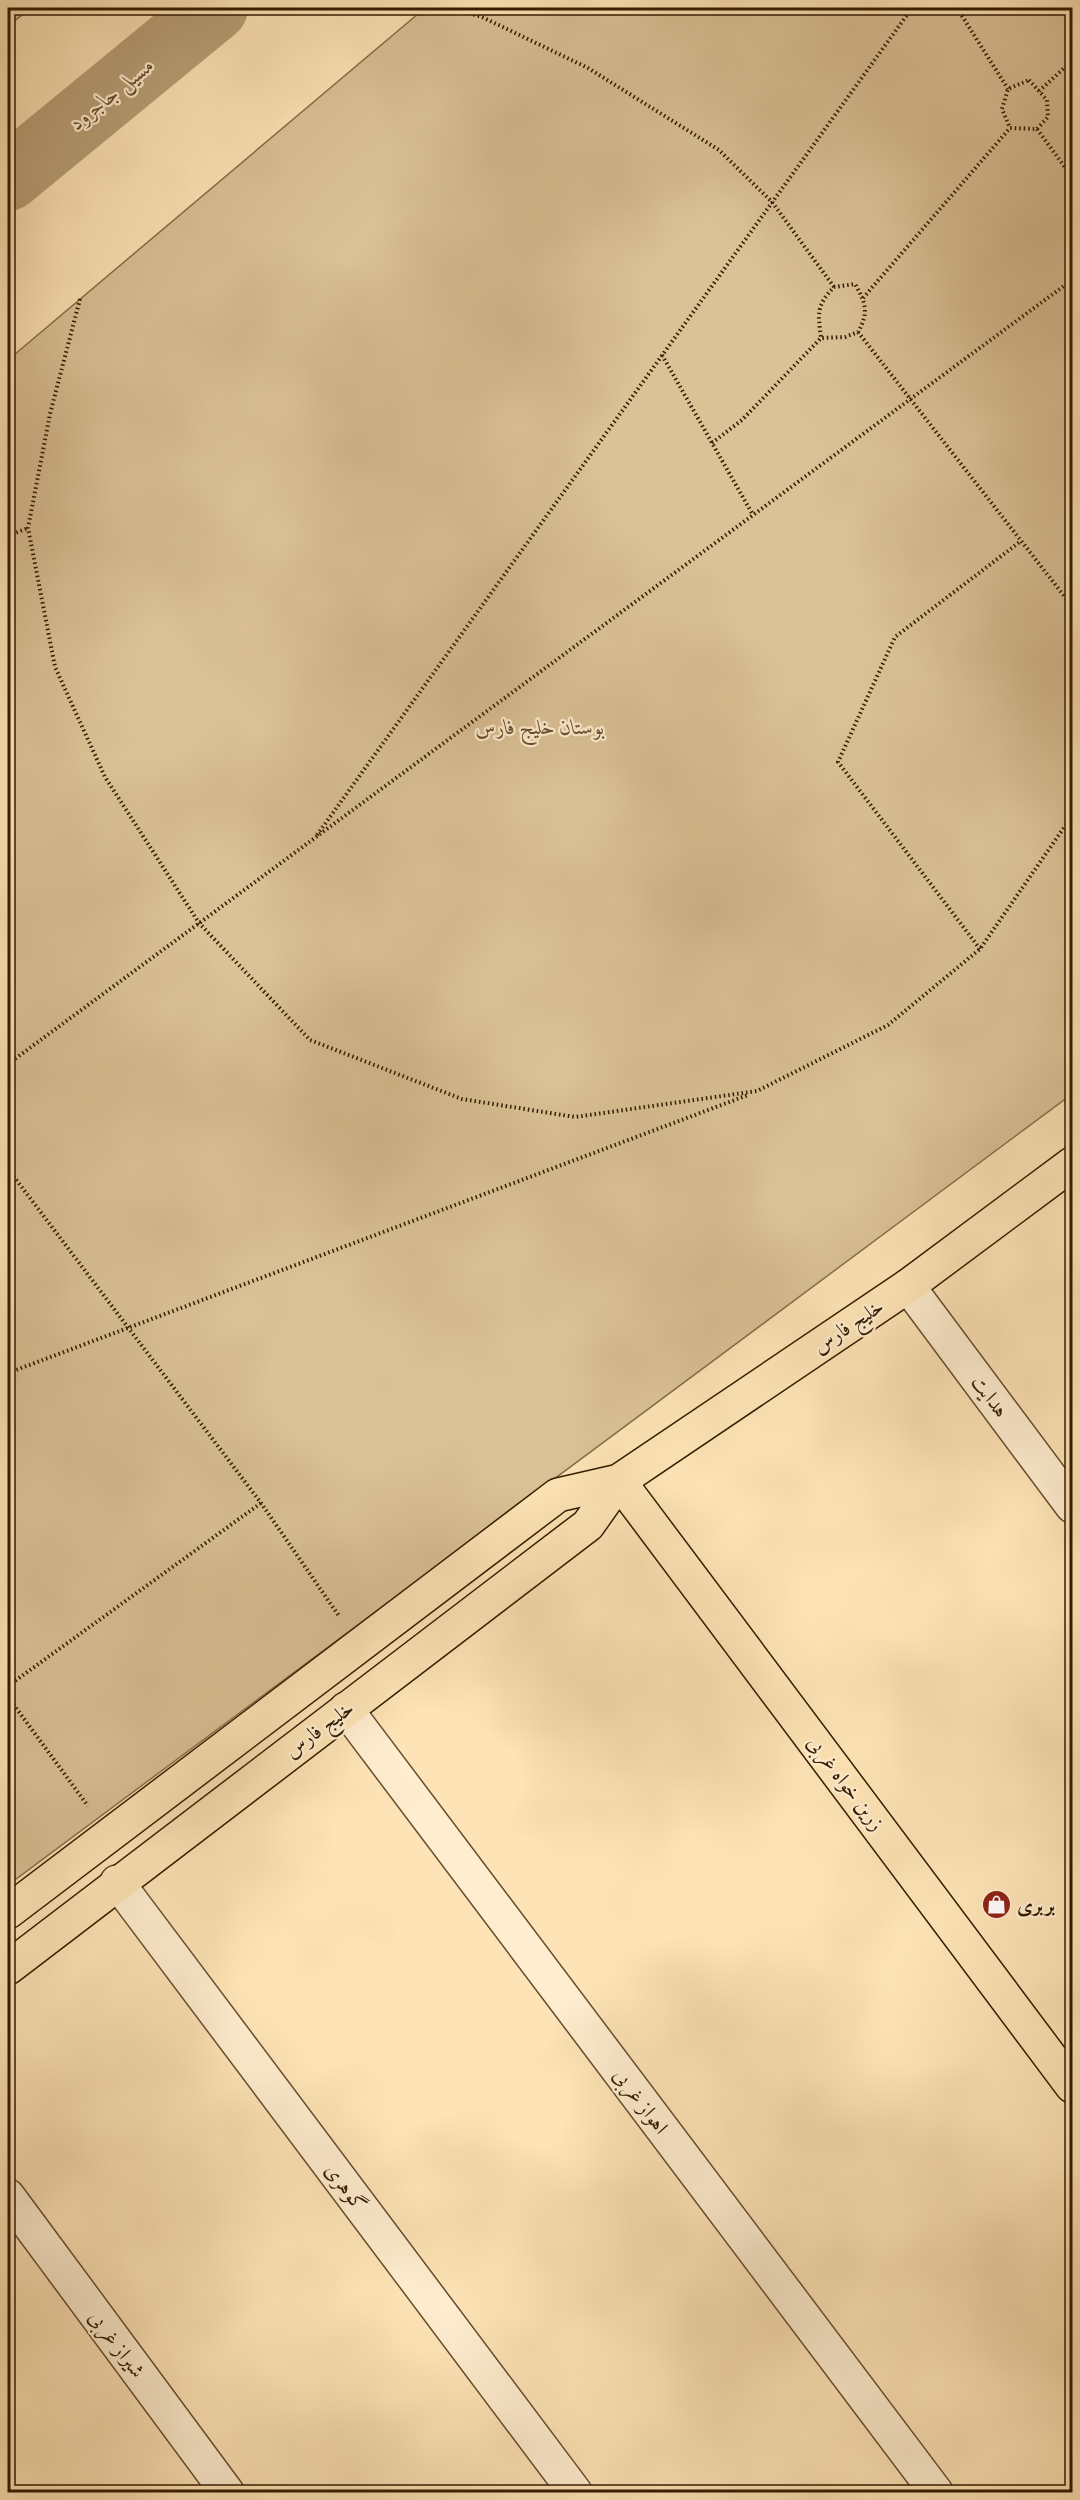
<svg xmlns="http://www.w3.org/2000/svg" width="1080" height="2500" viewBox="0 0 1080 2500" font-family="'Libre Bodoni',Amiri,serif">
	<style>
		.green { fill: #dbc196; stroke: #886e4b; stroke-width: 1.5 }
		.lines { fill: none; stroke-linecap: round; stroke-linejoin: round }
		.river { stroke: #b99f77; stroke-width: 66 }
		.minor-casing { stroke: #664c2d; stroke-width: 36 }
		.major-casing { stroke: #341a00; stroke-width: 36 }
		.path { stroke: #341a00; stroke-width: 4; stroke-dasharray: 1.5 3; stroke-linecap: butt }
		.minor { stroke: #feedcf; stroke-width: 33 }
		.major { stroke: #fde3b5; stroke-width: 33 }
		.labels { text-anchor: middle; stroke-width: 4.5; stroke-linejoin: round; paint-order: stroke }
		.park-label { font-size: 21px; font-style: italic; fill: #664c2d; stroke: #feedcf }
		.street-label { font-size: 21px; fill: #341a00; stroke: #feedcf }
		.poi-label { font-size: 21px; font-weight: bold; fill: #341a00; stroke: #feedcf; text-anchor: start }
		.water-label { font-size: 22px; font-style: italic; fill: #694f30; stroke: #feedcf }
	</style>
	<rect width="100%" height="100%" fill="#fde3b5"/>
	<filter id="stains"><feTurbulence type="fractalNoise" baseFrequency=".00333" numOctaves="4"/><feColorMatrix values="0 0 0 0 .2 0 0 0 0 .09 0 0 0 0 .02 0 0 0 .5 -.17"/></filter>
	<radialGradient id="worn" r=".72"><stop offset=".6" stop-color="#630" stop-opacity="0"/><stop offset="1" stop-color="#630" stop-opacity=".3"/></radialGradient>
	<path class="green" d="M8 8H31L8 26Z
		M425 8H1072V1094L8 1885V360Z"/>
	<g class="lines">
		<path class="river" d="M8 178 215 8"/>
		<defs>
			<path id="minor" d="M908 1286 1072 1506
				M346 1709 936 2492
				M117 1882 575 2492
				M8 2196 227 2492"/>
			<path id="major" d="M619 1481 1072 2086
				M8 1912 558 1495 619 1481
				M8 1968 588 1525 619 1481 908 1286 1072 1164"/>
		</defs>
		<use href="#minor" class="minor-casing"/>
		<use href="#major" class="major-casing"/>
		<path class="path" d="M452 8 482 17 588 68 719 150 772 202 834 287
			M957 8 1008 89
			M1029 80 1047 100 1048 117 1037 129 1010 128 1002 109 1008 89Z
			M1039 91 1072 61
			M1037 129 1072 177
			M863 298 1010 128
			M80 299 50 414 28 528 55 667 105 777 199 923 310 1040 462 1099 575 1117 757 1091 888 1025 980 949 1072 816
			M858 332 1072 606
			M662 355 753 515
			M712 443 742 420 821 338 845 337 858 332C869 313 866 303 855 284L834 287C816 306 818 313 821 338
			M8 536 28 528
			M317 835 912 8
			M980 949 838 762 895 637 1021 541
			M8 1064 1072 280
			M8 1169 261 1503 339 1616
			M8 1373 748 1095
			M8 1686 261 1503
			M8 1697 88 1806"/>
		<use href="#minor" class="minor"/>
		<use href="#major" class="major"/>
	</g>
	<defs>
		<symbol id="shop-disc" viewBox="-11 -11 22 22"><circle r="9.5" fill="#8f2418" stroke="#feedcf"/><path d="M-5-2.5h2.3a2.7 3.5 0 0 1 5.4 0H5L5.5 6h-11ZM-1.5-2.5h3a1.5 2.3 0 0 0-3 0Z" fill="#fff"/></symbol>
	</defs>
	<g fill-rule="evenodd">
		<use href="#shop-disc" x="980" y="1888" width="33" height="33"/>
	</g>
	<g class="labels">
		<g class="park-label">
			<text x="540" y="734">بوستان خلیج فارس</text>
		</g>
		<g class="street-label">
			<text transform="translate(848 1326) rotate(-34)" y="7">خلیج فارس</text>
			<text transform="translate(990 1396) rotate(53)" y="7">هدایت</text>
			<text transform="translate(319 1729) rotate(-37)" y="7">خلیج فارس</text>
			<text transform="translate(846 1783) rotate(53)" y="7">زرین خواه غربی</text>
			<text transform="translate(641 2101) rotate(53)" y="7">اهواز غربی</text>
			<text transform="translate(346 2187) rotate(53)" y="7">گوهری</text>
			<text transform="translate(117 2344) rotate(53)" y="7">شیراز غربی</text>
		</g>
		<g class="poi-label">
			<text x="1017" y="1912">بربری</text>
		</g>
		<g class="water-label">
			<text transform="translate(111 93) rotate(-39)" y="8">مسیل جاجرود</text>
		</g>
	</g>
	<rect width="1080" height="2500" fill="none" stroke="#fde3b5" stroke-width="30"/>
	<rect x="9" y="9" width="1062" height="2482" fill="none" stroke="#341a00" stroke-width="3"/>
	<rect x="15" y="15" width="1050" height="2470" fill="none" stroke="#341a00" stroke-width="1.5"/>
	<rect width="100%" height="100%" filter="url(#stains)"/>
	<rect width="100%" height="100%" fill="url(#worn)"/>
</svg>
